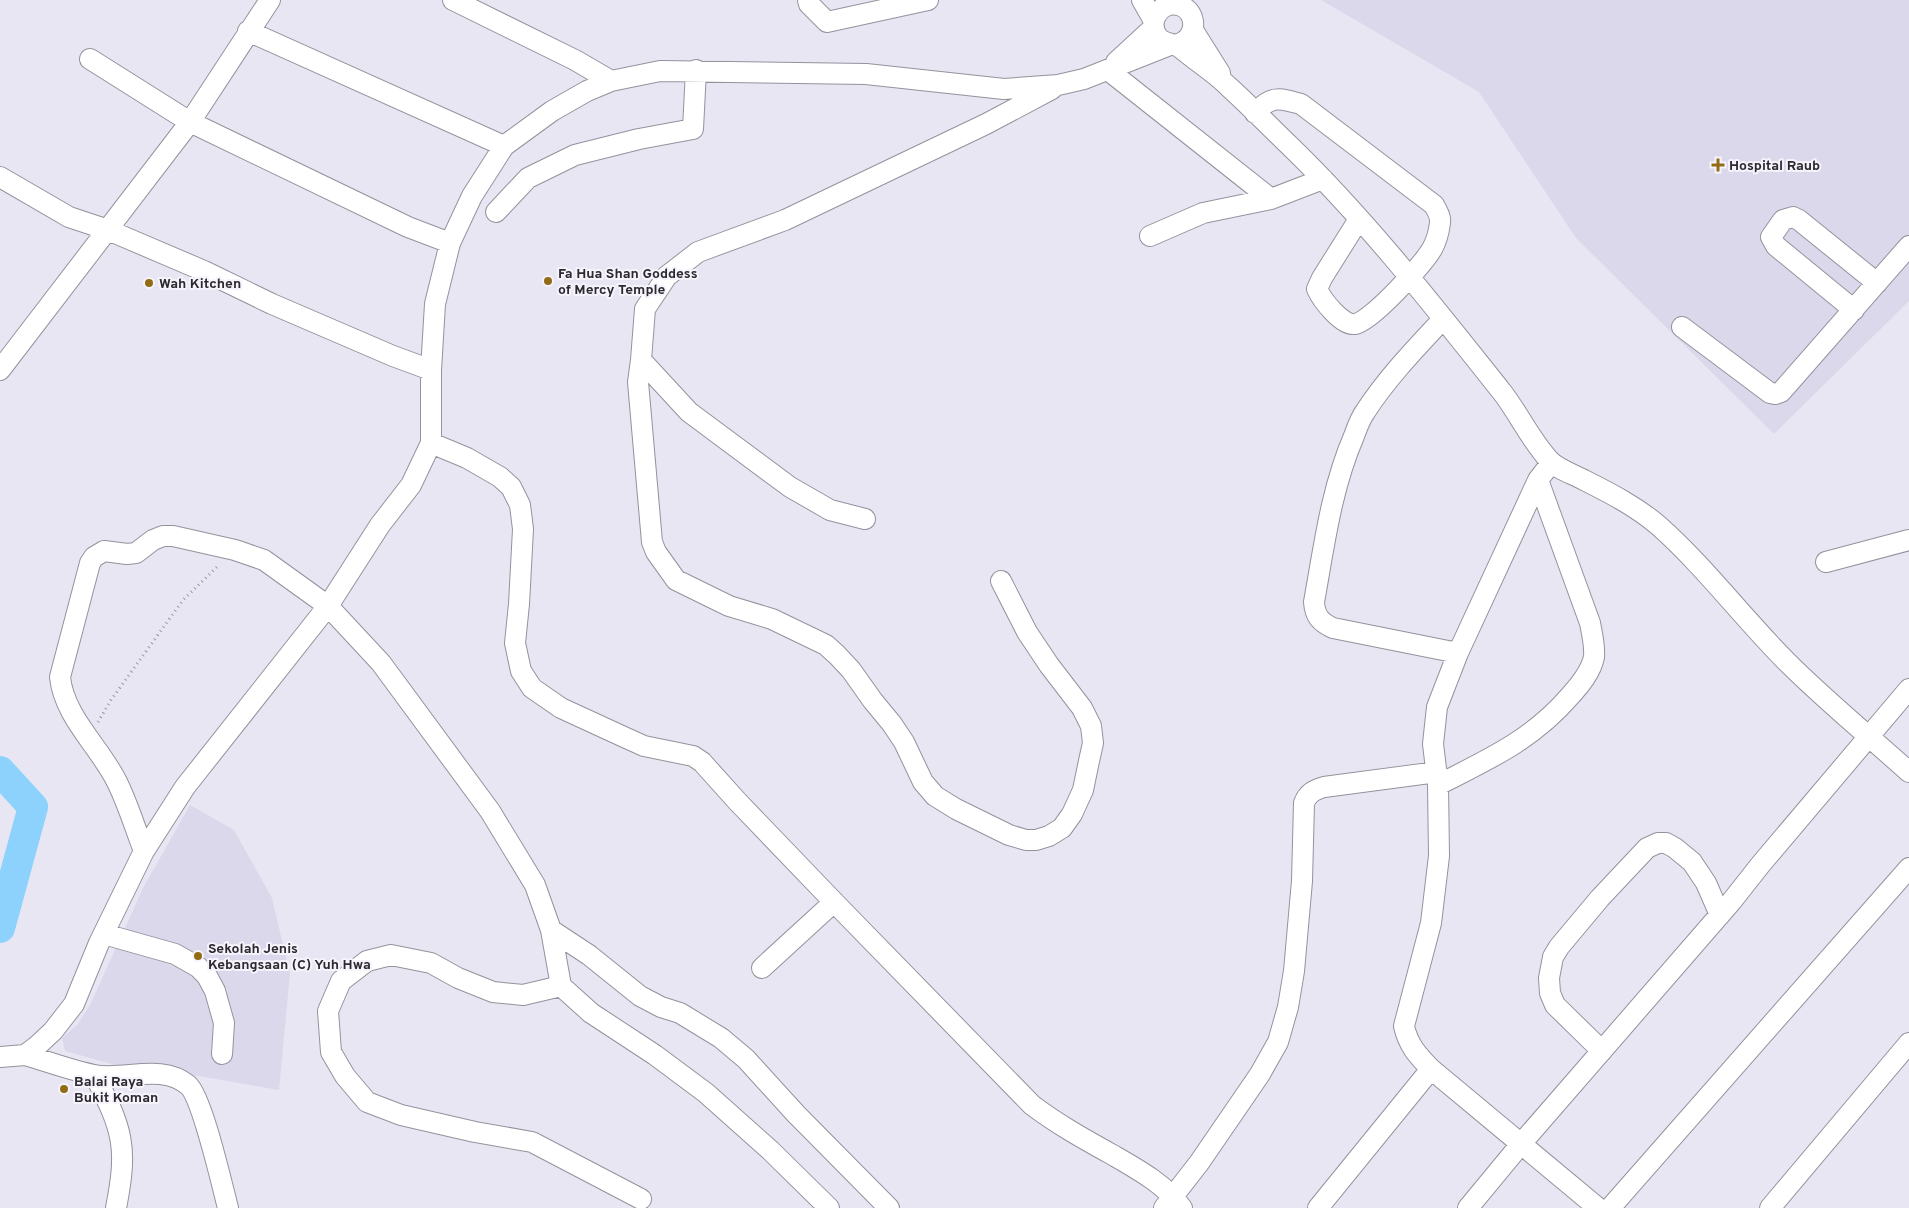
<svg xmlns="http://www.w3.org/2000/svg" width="1909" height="1208" viewBox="0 0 1909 1208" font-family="Overpass,sans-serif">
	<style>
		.built { fill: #dcd8eb }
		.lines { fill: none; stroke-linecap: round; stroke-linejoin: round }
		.river { stroke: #8dd2fd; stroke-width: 30 }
		.minor-casing { stroke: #94929d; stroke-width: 22 }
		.path { stroke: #9997a0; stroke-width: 3; stroke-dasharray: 1 4; stroke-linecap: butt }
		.minor { stroke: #fff; stroke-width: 20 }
		.poi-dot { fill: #926c14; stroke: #f6f3fd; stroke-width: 2 }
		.labels { text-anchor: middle; stroke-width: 4; stroke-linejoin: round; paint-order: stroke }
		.poi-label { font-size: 14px; font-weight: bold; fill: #2b2a2e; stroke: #f6f3fd; text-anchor: start }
	</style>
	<rect width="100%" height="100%" fill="#e8e6f2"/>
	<path class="built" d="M1321 0H1909V301L1774 434 1576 238 1479 92Z
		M190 805 234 830 272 898 290 974 279 1090 158 1069 137 1071 65 1051 62 1038 77 1025 90 1005 143 888Z"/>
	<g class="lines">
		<path class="river" d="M0 771 33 807 0 928"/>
		<defs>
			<path id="minor" d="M453 0 575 60 611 81
				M808 0 809 4 827 22 928 0
				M1142 0 1154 21
				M1193 30 1220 73
				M248 31 504 146
				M1176 45C1204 37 1195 0 1169 5 1158 8 1150 21 1155 32 1160 44 1170 42 1179 47 1183 50 1188 54 1193 58 1205 67 1218 76 1229 87 1251 107 1271 128 1292 148 1369 223 1435 308 1502 392 1519 414 1530 439 1549 460 1557 469 1573 474 1584 480 1610 493 1637 507 1659 526 1706 568 1743 618 1787 662 1826 701 1869 736 1909 772
				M90 59 190 122 408 227 450 243
				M1116 62 1154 27
				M1108 70 1271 199
				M1255 113C1271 95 1280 98 1301 104L1434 205C1437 211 1441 216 1440 223 1439 231 1436 242 1432 249 1423 264 1371 322 1355 324 1342 326 1322 300 1317 289L1322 278 1359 219
				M0 177 69 217 108 230 204 271 272 304 393 356 431 370
				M496 212 528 178 575 155 639 139 693 129 696 70
				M1150 236 1203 213 1271 199 1323 179
				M1854 310 1776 246 1771 237 1783 220 1793 217 1799 220 1877 283
				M1443 319C1415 349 1387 378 1365 412 1360 419 1357 428 1354 436 1331 489 1324 547 1314 602 1315 616 1320 622 1333 628L1458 653
				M1682 327 1770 393 1775 394 1781 392 1909 246
				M641 360 638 382 652 542 656 552 676 580 729 606 772 619 826 645 837 655 851 670 873 701 892 724 904 742 923 782 935 796 956 809 1009 835 1026 840H1036L1049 836 1062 828 1072 814 1083 790 1089 761 1093 743 1091 726 1082 708 1049 665 1027 632 1001 581
				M0 370 190 122 270 0
				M431 443 467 458 500 477 511 487 520 505 523 529 519 604 515 643 521 671 532 688 561 708 624 737 644 746 693 756 702 762 737 801 834 902 1032 1105C1057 1124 1084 1139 1111 1154 1137 1169 1165 1184 1182 1208
				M1551 463 1538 480 1458 653 1437 707 1433 744 1438 785 1439 856 1431 923 1404 1026C1408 1045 1418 1056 1431 1069L1598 1208
				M865 519 830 510 790 487 689 412 641 360 645 309 667 276 698 252 785 220 986 124 1052 89
				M1826 562 1909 540
				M1438 785C1489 759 1532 740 1570 696 1580 685 1591 672 1594 657 1595 645 1592 634 1590 623L1538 480
				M144 851C135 828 128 804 117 782 100 747 64 717 60 677L90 563 94 557 104 551 127 554 136 553 153 540 163 536H173L235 550 264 560 328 606 381 663 490 811 535 885 551 930 561 986 523 995 493 992 458 978 431 963 391 955 367 961 341 981 328 1011 331 1052 345 1076 367 1102 401 1115 475 1132 532 1142 641 1199
				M551 930 589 955 640 996 661 1007 680 1013 721 1038 746 1059 796 1114 889 1208
				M104 934 175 954 198 967 207 976 215 991 224 1023 222 1054
				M762 968 834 902
				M561 986 591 1013 655 1055 706 1093 770 1150 829 1208
				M1602 1051 1555 1005 1550 993 1549 978 1553 957 1559 947 1600 898 1647 848 1658 843H1666L1675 848 1692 862 1706 883 1720 915
				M25 1055C46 1061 73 1071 94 1075 124 1081 161 1063 188 1085 202 1097 222 1185 228 1208
				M0 1057 25 1055 37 1046 53 1031 74 1004 99 943 144 851 185 787 328 606 380 525 411 485 431 443V370L435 304 450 243 472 196 504 146 552 111 587 91 611 81 660 71 866 74 1004 89 1058 85 1084 79 1170 45
				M95 1076C123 1130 128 1147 116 1208
				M1164 1208 1199 1163 1260 1074 1278 1042 1288 1007 1294 971 1302 881 1304 803C1308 793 1314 790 1324 787L1437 772
				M1318 1208 1431 1069
				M1468 1208 1520 1145 1731 902 1761 864 1909 689
				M1610 1208 1909 868
				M1770 1208 1909 1043"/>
		</defs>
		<use href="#minor" class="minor-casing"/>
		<path class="path" d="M98 722 111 700 183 600 219 565"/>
		<use href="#minor" class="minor"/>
	</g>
	<g class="poi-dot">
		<path d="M1715.5 157.5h5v5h5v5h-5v5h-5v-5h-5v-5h5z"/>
		<circle cx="548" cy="281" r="5"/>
		<circle cx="149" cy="283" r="5"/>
		<circle cx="198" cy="956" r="5"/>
		<circle cx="64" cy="1089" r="5"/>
	</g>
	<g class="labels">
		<g class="poi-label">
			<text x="1729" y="170">Hospital Raub</text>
			<text x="558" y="278">Fa Hua Shan Goddess<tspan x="558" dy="16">of Mercy Temple</tspan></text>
			<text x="159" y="288">Wah Kitchen</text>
			<text x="208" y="953">Sekolah Jenis<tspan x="208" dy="16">Kebangsaan (C) Yuh Hwa</tspan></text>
			<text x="74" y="1086">Balai Raya<tspan x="74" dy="16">Bukit Koman</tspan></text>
		</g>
	</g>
</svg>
